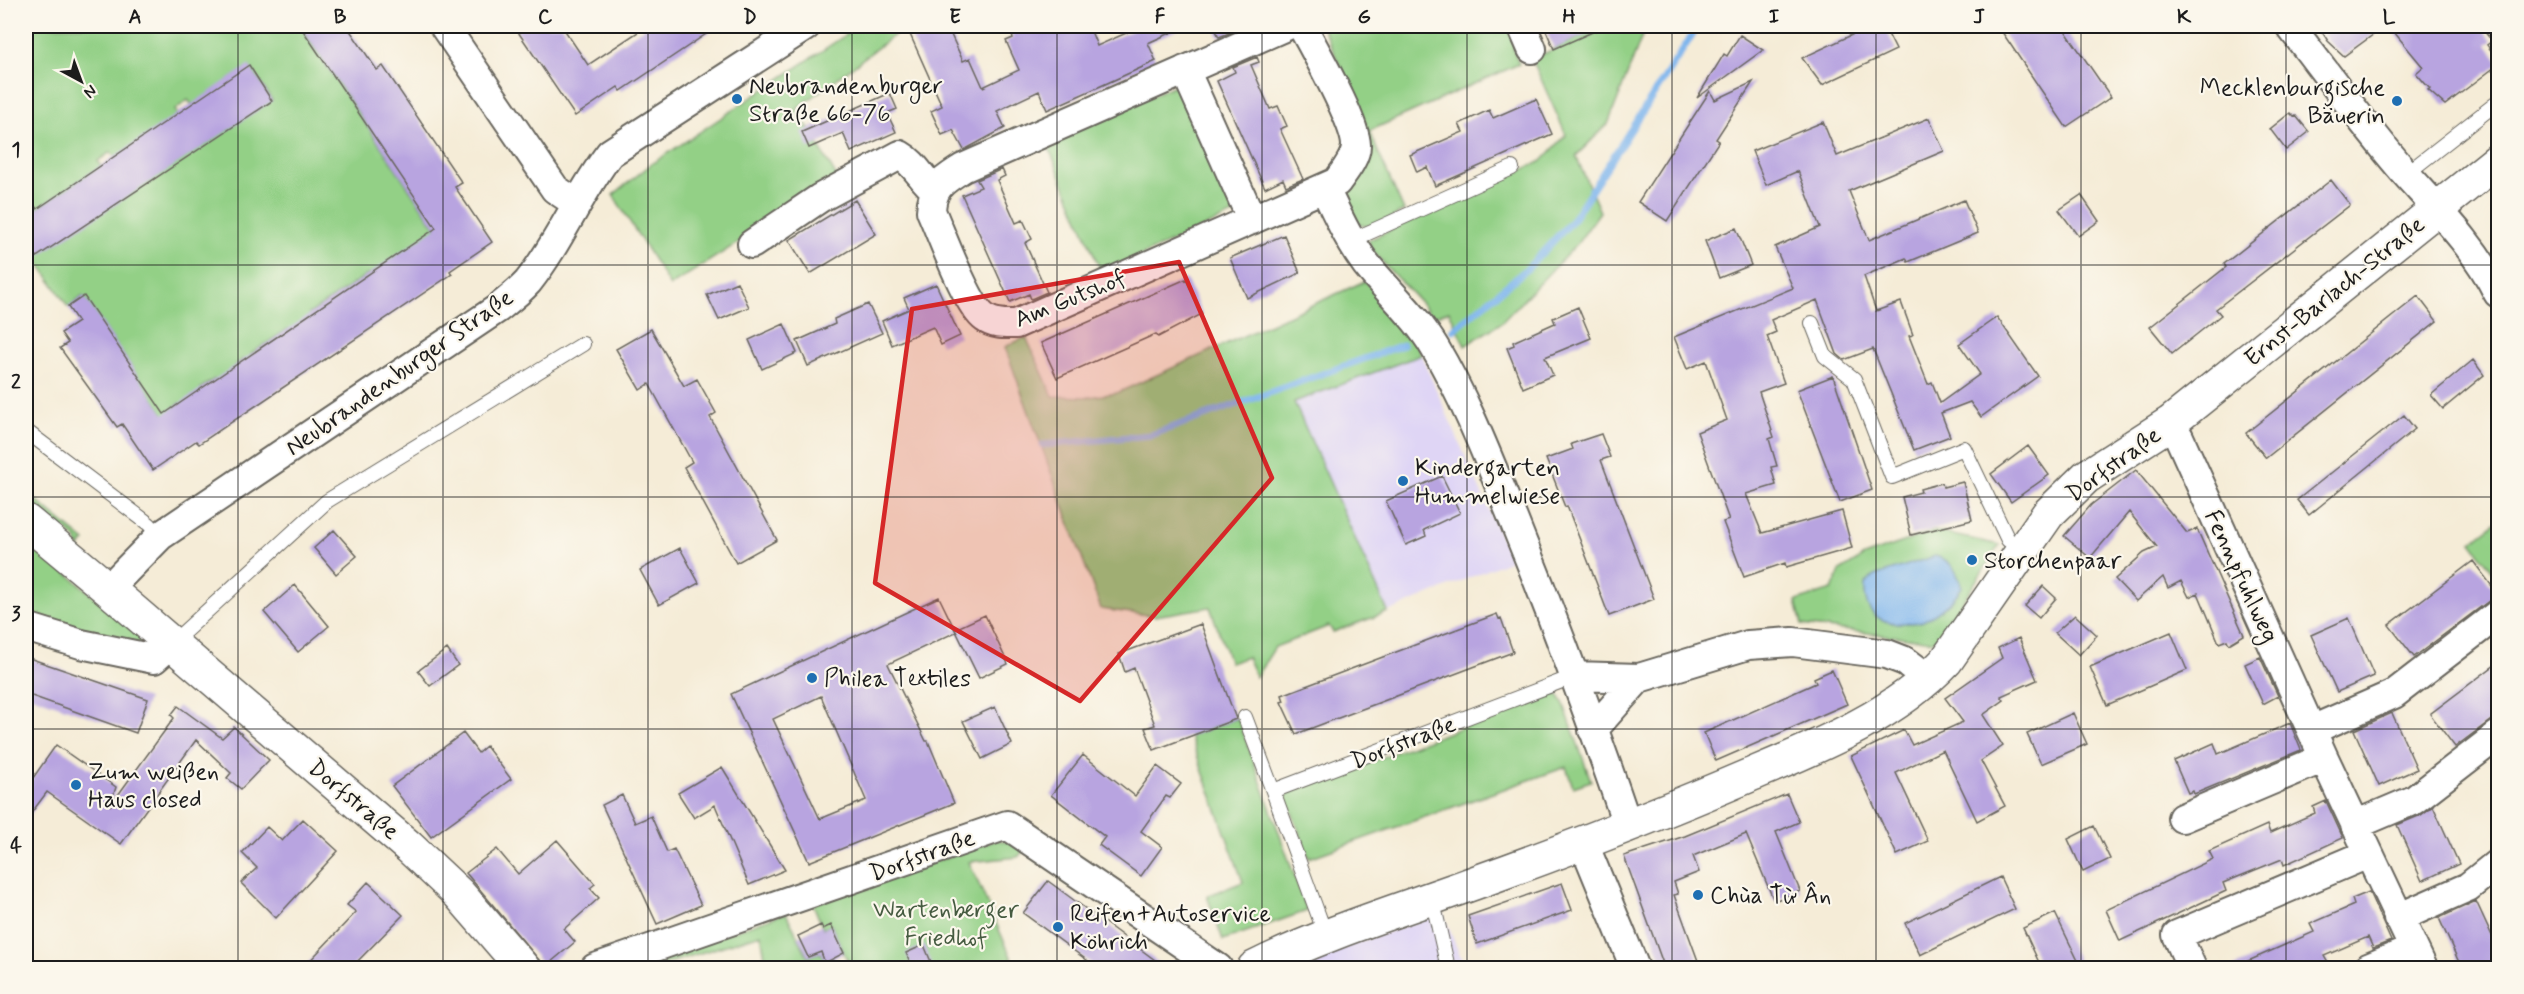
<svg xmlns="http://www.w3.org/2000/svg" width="2524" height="994" viewBox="0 0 2524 994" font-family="Mynerve,sans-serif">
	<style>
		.built { fill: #dfd5f5 }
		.green { fill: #93d086; stroke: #587651; stroke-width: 1.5 }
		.water { fill: #7eb5ed; stroke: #4d6884; stroke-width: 1.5 }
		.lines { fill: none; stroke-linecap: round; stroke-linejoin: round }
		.stream { stroke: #7eb5ed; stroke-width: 7 }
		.building { fill: #b8a4e0; fill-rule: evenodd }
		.service-casing { stroke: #68655d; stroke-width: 16 }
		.minor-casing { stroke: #68655d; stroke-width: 32 }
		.secondary-casing { stroke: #68655d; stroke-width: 36 }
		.service { stroke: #fff; stroke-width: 14 }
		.minor { stroke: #fff; stroke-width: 28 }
		.secondary { stroke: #fff; stroke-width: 33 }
		.marked { fill: #d62828; fill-opacity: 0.2; stroke: #d62828; stroke-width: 4.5; stroke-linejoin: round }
		.grid { fill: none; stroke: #1c1c1c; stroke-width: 1.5; stroke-opacity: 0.55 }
		.poi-dot { fill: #1f6fb2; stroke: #fbf7ec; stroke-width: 2 }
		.labels { text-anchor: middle; stroke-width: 4.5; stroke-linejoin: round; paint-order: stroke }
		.poi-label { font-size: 24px; fill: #1c1c1c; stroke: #fbf7ec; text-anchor: start }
		.street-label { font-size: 24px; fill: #1c1c1c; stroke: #fbf7ec }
		.park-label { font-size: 24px; fill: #465b41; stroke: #fbf7ec }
		.neatline { fill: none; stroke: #1c1c1c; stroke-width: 2 }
		.grid-label { font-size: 20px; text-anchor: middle; font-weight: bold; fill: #1c1c1c }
	</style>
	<rect width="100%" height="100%" fill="#fbf7ec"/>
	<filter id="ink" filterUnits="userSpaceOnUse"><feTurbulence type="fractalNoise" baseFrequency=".0167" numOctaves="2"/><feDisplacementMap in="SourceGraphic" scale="12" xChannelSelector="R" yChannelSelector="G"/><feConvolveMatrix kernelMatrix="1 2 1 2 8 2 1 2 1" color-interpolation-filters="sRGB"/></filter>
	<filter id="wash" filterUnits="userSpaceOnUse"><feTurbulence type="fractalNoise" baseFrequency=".008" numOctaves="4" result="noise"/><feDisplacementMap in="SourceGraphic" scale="24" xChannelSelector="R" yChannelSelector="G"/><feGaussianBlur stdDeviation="1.35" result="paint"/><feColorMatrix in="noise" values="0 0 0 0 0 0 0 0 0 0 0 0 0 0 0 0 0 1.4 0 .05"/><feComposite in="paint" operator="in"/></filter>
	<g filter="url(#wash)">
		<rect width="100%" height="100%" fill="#f5ecd7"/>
		<path class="built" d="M1421 355 1511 560 1388 612 1294 402Z
			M1443 913 1465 968H1299L1317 957Z"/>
		<path class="green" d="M26 26H300L440 234 362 278 309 314 313 320 292 334 288 329 252 353 246 364 243 359 235 365 238 370 217 384 214 379 201 388 204 393 183 407 180 403 174 407 177 412 167 419 83 296 68 307 35 257 272 100 249 66 192 105 188 100 175 110 178 115 115 157 111 152 98 161 101 166 37 209 33 204 26 209Z
			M842 26H906L797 109 838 179 670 286 613 195 650 165 847 34Z
			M1322 26H1512L1517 46 1513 49 1519 64 1369 131 1404 211C1389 218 1370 232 1355 223L1351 215 1350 191 1366 124Z
			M1605 26H1646L1608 124 1576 156 1600 212 1577 244 1501 323 1465 346 1449 311 1432 317C1413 291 1388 272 1369 245V240L1542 161 1566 135 1532 59Z
			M1179 83 1240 211 1104 272 1100 269 1047 144Z
			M1365 281 1411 330 1421 355 1294 402 1388 612 1333 632 1329 626 1275 647 1256 677 1247 657 1230 663 1210 607 1155 616 1101 609 1005 347 1026 337 1053 396 1089 397 1117 393Z
			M26 492 85 541 78 549 77 540 65 529 55 530 48 525V516L26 498Z
			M2498 521V578L2471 542Z
			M1934 531 2000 545 1939 637 1932 641 1802 625 1796 601 1832 590 1840 571 1864 556Z
			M26 538 155 649 26 616Z
			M1556 692 1563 702 1591 781 1573 787 1566 767 1309 858 1285 794Z
			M1238 718 1307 911 1223 940 1207 896 1243 882 1190 736Z
			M996 840 1014 842 1024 850 1018 857 969 862 1016 968H851L831 925 823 929 813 904Z
			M786 913 808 957 821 952 825 962 833 959 838 968H767L761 934 653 968H625Z"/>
		<path class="water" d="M1935 556C1952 560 1957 572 1962 587 1952 602 1940 613 1923 621 1918 623 1911 623 1905 623 1878 625 1863 611 1865 584L1874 576Z"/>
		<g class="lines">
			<path class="stream" d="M1453 330 1527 269 1571 222 1698 26
				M1043 445 1151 435 1403 345"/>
		</g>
		<g id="blocks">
			<path class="building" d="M300 26H347L377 70 383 66 462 183 455 187 492 242 450 271 452 274 199 444 196 441 153 470 122 424 117 427 60 348 68 343 61 333 78 322 68 307 84 296 164 414 436 228Z
				M514 26H562L588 65 647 26H718L621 91 618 87 575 116Z
				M924 26H947L963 61 970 58 983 87 1019 70 1006 41 1013 38 1007 26H1089L1097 46 1142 26H1186L1148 43 1156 61 1103 85 1047 110 1039 91 997 111 1005 128 964 150 953 130 942 135 931 111 942 106 909 32Z
				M1214 26H1243L1244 27 1219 37Z
				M1544 26H1606L1554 49Z
				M1871 26H1884L1896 50 1822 85 1802 58Z
				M1998 26H2062L2111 97 2066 127Z
				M2318 26H2385L2344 56 2328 41Z
				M2389 26H2480L2492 41 2487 45 2499 61V64L2445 105 2428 90 2430 89 2416 73 2423 67Z
				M1740 35 1763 50 1697 98 1724 54 1727 56Z
				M1257 57 1259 62 1251 65 1270 109 1278 106 1287 126 1280 129 1303 179 1286 186 1283 179 1265 188 1217 81 1235 72 1233 67Z
				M249 65 272 101 26 264V194L37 209Z
				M1753 82 1716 139 1719 141 1667 221 1638 202 1710 91 1715 100Z
				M890 93 897 109 887 113 896 132 851 152 843 133 809 148 802 132Z
				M1536 99 1552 134 1435 186 1427 167 1417 172 1410 155 1463 132 1459 124 1489 110 1493 118Z
				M2290 113 2294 117 2296 116 2309 132 2286 150 2270 129Z
				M1929 118 1944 151 1849 191 1869 240 1964 200 1978 233 1908 262 1906 258 1864 276 1876 311 1901 302 1913 335 1909 336 1928 384 1932 382 1940 403 1980 374 1959 344 1997 317 2038 376 1981 417 1970 402 1941 413 1950 436 1914 450 1873 349 1844 360 1837 354 1817 300 1771 320 1776 332 1767 336 1784 383 1759 392 1774 437 1769 439 1777 466 1771 467 1776 485 1746 494 1762 533 1842 511 1852 548 1786 567 1785 563 1744 577 1723 522 1729 520 1697 432 1727 420 1706 361 1687 369 1674 337 1793 288 1775 247 1820 227 1798 171 1766 185 1752 151 1823 122 1837 156Z
				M1002 169 1005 176 997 180 1016 223 1023 220 1032 239 1025 243 1047 292 1031 299 1029 294 1010 302 962 195 981 187 977 180Z
				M2331 180 2350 205 2216 309 2221 315 2172 354 2150 327 2226 267 2224 264Z
				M2081 195 2099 221 2078 236 2059 210Z
				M855 200 876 234 810 274 789 240Z
				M1736 228 1751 265 1719 278 1705 241Z
				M1284 235 1300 273 1247 298 1230 258Z
				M1186 279 1202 314 1158 337 1156 334 1057 378 1041 343Z
				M737 282 749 307 719 320 707 295Z
				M936 284 960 336 941 345 933 327 892 345 882 321 909 309 904 298Z
				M2418 296 2437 321 2266 458 2246 433Z
				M868 304 882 333 808 366 797 341 835 324 834 319Z
				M1578 307 1591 338 1545 357 1553 375 1523 388 1507 348 1514 345 1513 342 1555 323 1553 318Z
				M784 324 797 353 762 369 749 340Z
				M651 329 684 386 697 379 716 413 710 417 777 540 736 563 684 467 692 462 649 384 640 390 616 349Z
				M2473 360 2484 375 2443 409 2431 395Z
				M1833 376 1872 490 1840 502 1797 390Z
				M2404 415 2415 429 2309 515 2297 500Z
				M1601 434 1610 457 1601 460 1654 599 1609 616 1567 506 1565 507 1546 459 1573 449 1571 444Z
				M2028 446 2049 475 2011 502 1991 474Z
				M2136 470 2187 533 2197 529 2244 635 2229 644 2227 640 2219 643 2198 593 2189 597 2181 581 2168 588 2163 577 2136 601 2115 579 2144 553 2157 547 2129 512 2090 558 2064 536 2091 505Z
				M1442 476 1460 513 1424 530 1426 536 1406 545 1386 501Z
				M1963 482 1972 520 1911 535 1902 497 1921 492 1920 489 1942 483 1943 487Z
				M334 530 357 556 336 574 314 548Z
				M680 548 699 583 659 605 640 570Z
				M2473 561 2498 594 2414 657 2389 625Z
				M295 585 329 626 298 652 264 612Z
				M2043 586 2056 598 2039 618 2025 606Z
				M939 597 956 632 888 664 926 741H928L954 803 809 862 731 694ZM821 696 866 800 820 819 773 719Z
				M1497 614 1499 619 1501 618 1513 652 1296 734 1281 702 1284 701 1282 695Z
				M985 615 1008 664 979 678 955 629Z
				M2075 615 2097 635 2079 655 2055 633Z
				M2349 618 2374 676 2337 692 2311 635Z
				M1201 624 1236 719 1154 750 1145 728 1155 725 1134 668 1125 672 1119 654Z
				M2171 632 2187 670 2107 705 2090 667Z
				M2019 638 2037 680 2001 696 2004 700 1983 715 2003 746 1981 761 2005 806 1977 821 1943 750 1896 773 1928 841 1897 855 1851 756 1904 730 1912 745 1963 722 1945 698 2002 658 1998 648Z
				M447 649 458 665 430 686 418 671Z
				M26 657 148 699 136 733 26 694Z
				M2260 657 2278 696 2263 704 2245 664Z
				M2499 662V714L2455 747 2430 714Z
				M1832 670 1847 704 1716 761 1704 733 1816 683 1814 678Z
				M178 706 222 738 234 727 269 760 241 789 227 778 231 773 196 740 121 844 47 792 26 820V788L56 745 116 787 110 806 174 718 171 715Z
				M995 707 1012 744 982 759 963 721Z
				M2073 713 2087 744 2041 764 2027 734Z
				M2392 713 2417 769 2379 786 2354 730Z
				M2290 723 2301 750 2194 794 2193 791 2188 793 2174 761 2214 743 2218 754Z
				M463 733 478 753 486 746 511 779 431 837 392 786Z
				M1083 755 1135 796 1157 766 1181 784 1170 798 1166 796 1141 831 1162 847 1141 876 1099 845 1105 837 1051 795Z
				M722 767 785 870 749 885 715 805 694 818 678 793Z
				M1787 794 1799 822 1776 832 1800 891 1774 901 1746 834 1693 856 1699 872 1674 882 1678 894 1674 895 1701 969H1665L1624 856 1685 836Z
				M622 795 635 823 651 816 667 852 674 849 701 905 657 924 602 805Z
				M2326 801 2343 838 2284 865 2282 859 2223 883 2226 891 2120 941 2106 910 2213 859 2209 851 2267 825 2270 833 2315 813 2313 807Z
				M2433 806 2459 864 2422 881 2397 825 2421 815Z
				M303 819 338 851 276 918 241 883 257 868 242 853 267 827 282 841Z
				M2094 826 2110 859 2083 872 2068 839Z
				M557 840 595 884 590 888 599 898 564 929 575 942 545 967 466 873 497 849 518 874Z
				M2000 877 2015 909 1920 955 1905 923Z
				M1048 881 1120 934 1167 969H1099L1023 913Z
				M368 882 403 915 350 969H302L356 912 347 905Z
				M1562 883 1572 910 1477 944 1468 916Z
				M2369 892 2391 941 2373 948 2368 937 2324 956 2328 963 2316 969H2230L2314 932 2310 924 2354 905 2352 899Z
				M2476 901 2499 951V959L2478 969H2462L2439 918Z
				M2055 913 2082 969H2042L2023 928Z
				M821 925 823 929 831 925 844 953 825 963 821 952 808 957 798 936Z
				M924 945 934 969H913L906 953Z"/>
		</g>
	</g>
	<g filter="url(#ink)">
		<use href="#blocks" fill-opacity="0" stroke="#68655d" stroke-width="1.5"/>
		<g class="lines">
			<defs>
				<path id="service" d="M2406 174 2498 102
					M1350 241 1512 168
					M1812 323 1825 356 1854 379 1892 477 1964 448 2008 540 2023 550
					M26 431 149 524 160 536
					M171 644 327 501 583 344
					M1245 717 1273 791
					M1432 898 1448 968
					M1326 936 1273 791 1575 676"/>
				<path id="minor" d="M444 26 555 189 576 203
					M1286 26 963 168C943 181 932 186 931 211 941 233 967 306 985 318 994 325 1005 324 1016 324L1337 182C1344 172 1356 158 1356 145 1355 120 1315 51 1302 26
					M1522 26 1532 49
					M2290 26C2328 75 2365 127 2406 174 2440 212 2475 247 2498 293
					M1185 70 1252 220
					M1325 189C1337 214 1349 241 1366 264 1389 293 1416 316 1435 348 1467 402 1490 463 1514 521 1555 622 1593 724 1628 827
					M752 244 820 198 900 155C916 164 921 179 935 190
					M2170 423 2179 437 2324 758 2423 968
					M108 589 160 536 497 309C507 301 519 292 528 282 560 242 579 193 610 153L806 26
					M26 627 81 644 154 659 171 644
					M1575 676 1639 678 1748 645 1793 642 1887 654 1905 661 1929 679
					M1593 730 1639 678
					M2312 730 2394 694 2498 614
					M2182 818 2324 758
					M2355 825 2414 800 2498 735
					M1584 844 1635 968
					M2398 918 2468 887 2498 863
					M595 968 1007 825 1218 968
					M2192 968 2177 935 2368 854
					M2368 968 2414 949"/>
				<path id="secondary" d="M26 521 108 589 409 847 459 894 523 968
					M1254 968C1324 933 1400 910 1474 883 1566 850 1657 815 1748 776 1817 747 1893 717 1946 661L2048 514 2086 477 2170 423 2498 160"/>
			</defs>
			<use href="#service" class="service-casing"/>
			<use href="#minor" class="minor-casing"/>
			<use href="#secondary" class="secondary-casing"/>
			<use href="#service" class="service"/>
			<use href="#minor" class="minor"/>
			<use href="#secondary" class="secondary"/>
		</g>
	</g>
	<path class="marked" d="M1179 262 1272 478 1080 701 875 583 912 309Z"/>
	<path class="grid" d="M238 26V968M443 26V968M648 26V968M852 26V968M1057 26V968M1262 26V968M1467 26V968M1672 26V968M1876 26V968M2081 26V968M2286 26V968M26 265H2498M26 497H2498M26 729H2498"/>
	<g class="poi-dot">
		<circle cx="737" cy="99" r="6"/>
		<circle cx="2397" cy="101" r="6"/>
		<circle cx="1403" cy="481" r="6"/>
		<circle cx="1972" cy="560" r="6"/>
		<circle cx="812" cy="678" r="6"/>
		<circle cx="76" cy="785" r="6"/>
		<circle cx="1698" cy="895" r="6"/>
		<circle cx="1058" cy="927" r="6"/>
	</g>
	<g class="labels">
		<g class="poi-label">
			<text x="749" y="93">Neubrandenburger<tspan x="749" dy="28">Straße 66-76</tspan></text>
			<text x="2385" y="95" text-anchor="end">Mecklenburgische<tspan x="2385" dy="28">Bäuerin</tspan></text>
			<text x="1415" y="475">Kindergarten<tspan x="1415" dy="28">Hummelwiese</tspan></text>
			<text x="1984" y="568">Storchenpaar</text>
			<text x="824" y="686">Philea Textiles</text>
			<text x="88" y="779">Zum weißen<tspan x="88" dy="28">Haus closed</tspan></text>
			<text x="1710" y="903">Chùa Từ Ân</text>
			<text x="1070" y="921">Reifen+Autoservice<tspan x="1070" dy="28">Köhrich</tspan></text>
		</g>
		<g class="street-label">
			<text transform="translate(2334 291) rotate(-39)" y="8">Ernst-Barlach-Straße</text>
			<text transform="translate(1070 298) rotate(-22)" y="8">Am Gutshof</text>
			<text transform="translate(399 372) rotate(-35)" y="8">Neubrandenburger Straße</text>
			<text transform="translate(2113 464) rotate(-36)" y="8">Dorfstraße</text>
			<text transform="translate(2242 576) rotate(65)" y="8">Fennpfuhlweg</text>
			<text transform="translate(1403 742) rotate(-21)" y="8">Dorfstraße</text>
			<text transform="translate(354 799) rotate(40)" y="8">Dorfstraße</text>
			<text transform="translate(922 855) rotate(-20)" y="8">Dorfstraße</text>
		</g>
		<g class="park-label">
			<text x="946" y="917">Wartenberger<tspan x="946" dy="28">Friedhof</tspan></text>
		</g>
	</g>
	<rect width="2524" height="994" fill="none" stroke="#fbf7ec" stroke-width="66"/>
	<g transform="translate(81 81) rotate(139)" stroke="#fbf7ec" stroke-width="4.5" paint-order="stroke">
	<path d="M0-4.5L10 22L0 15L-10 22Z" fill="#1c1c1c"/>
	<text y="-9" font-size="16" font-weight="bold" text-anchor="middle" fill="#1c1c1c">N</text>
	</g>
	<rect x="33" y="33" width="2458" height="928" class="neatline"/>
	<g class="grid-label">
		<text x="135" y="23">A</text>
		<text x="340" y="23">B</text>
		<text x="545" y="23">C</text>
		<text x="750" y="23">D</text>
		<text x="955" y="23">E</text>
		<text x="1160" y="23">F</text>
		<text x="1364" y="23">G</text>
		<text x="1569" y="23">H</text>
		<text x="1774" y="23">I</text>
		<text x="1979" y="23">J</text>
		<text x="2184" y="23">K</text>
		<text x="2389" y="23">L</text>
		<text x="16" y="156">1</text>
		<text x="16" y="388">2</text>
		<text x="16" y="620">3</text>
		<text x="16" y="852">4</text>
	</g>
</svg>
